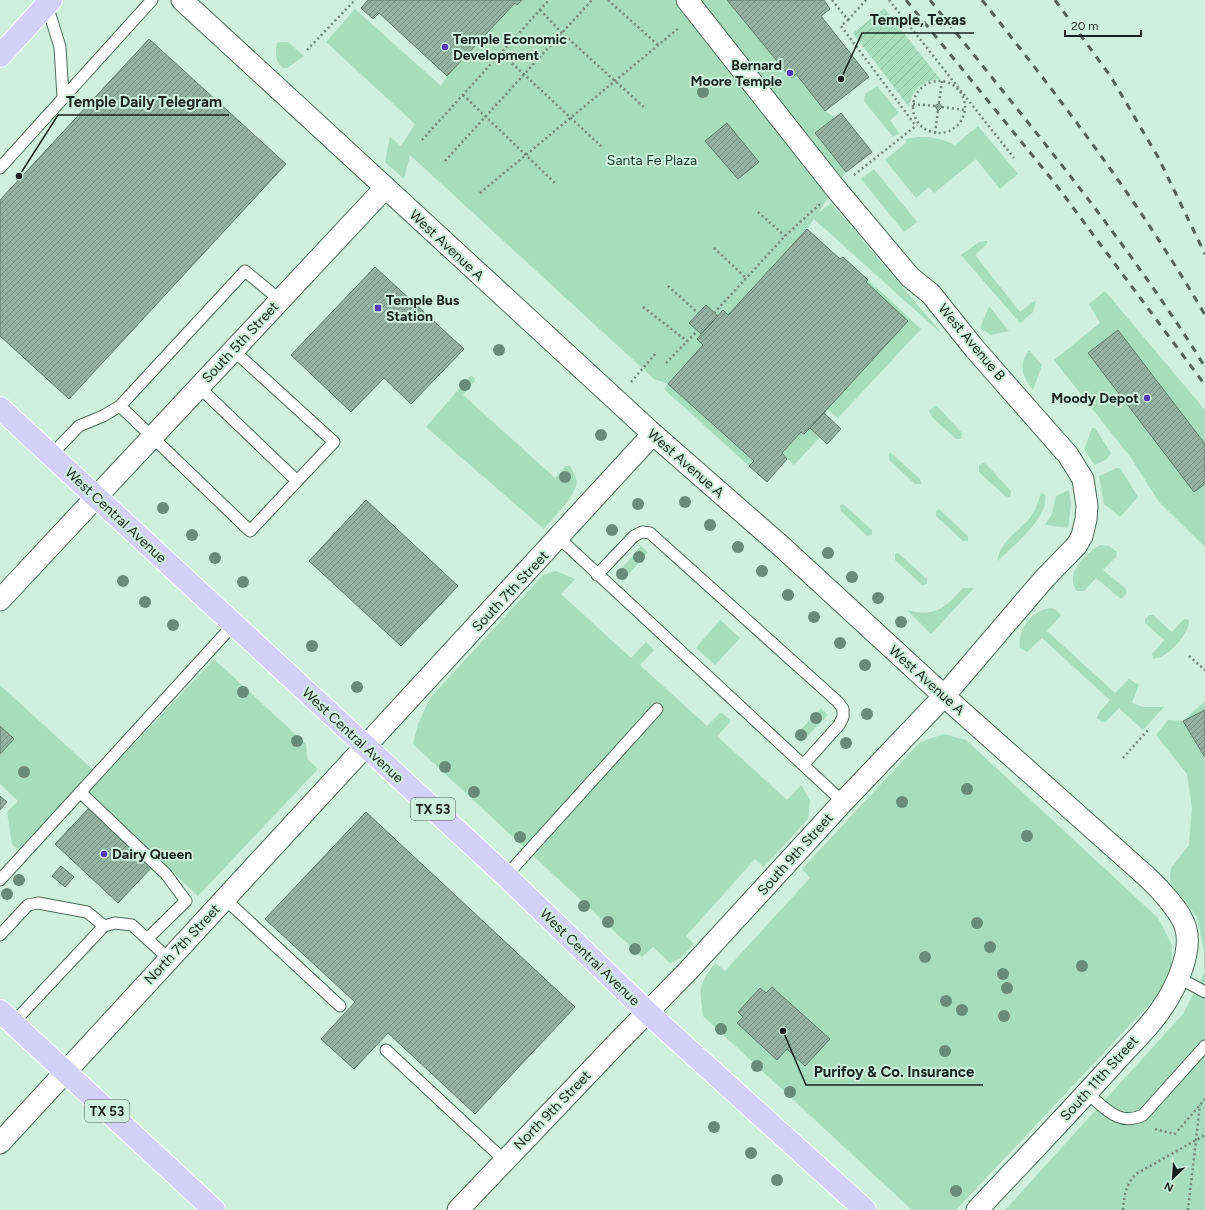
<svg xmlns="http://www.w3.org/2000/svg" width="1205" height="1210" viewBox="0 0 1205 1210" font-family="Figtree,sans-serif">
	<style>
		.green { fill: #a7dcbd }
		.garden { fill: url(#garden-furrows) }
		.building { fill: url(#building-hatch); stroke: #5e7c6a }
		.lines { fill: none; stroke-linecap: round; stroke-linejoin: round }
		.service-casing { stroke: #4e6b5a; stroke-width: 13 }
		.minor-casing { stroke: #4e6b5a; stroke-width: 23 }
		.primary-casing { stroke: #fff; stroke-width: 24 }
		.path { stroke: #708678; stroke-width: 2.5; stroke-dasharray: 2 3; stroke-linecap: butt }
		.service { stroke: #fff; stroke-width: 11 }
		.minor { stroke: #fff; stroke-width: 21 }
		.primary { stroke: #d3d1fa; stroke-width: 22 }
		.rail { stroke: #516459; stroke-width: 3; stroke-dasharray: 7 7; stroke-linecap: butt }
		.tree { fill: #698c79 }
		.poi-dot { fill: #553cb4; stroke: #cff0dc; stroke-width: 1.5 }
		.labels { text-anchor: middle; stroke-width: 4; stroke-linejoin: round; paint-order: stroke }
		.shield { fill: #cff0dc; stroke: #4e6056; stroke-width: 1 }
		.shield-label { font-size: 13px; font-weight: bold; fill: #17231c }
		.poi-label { font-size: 14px; font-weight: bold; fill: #17231c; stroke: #cff0dc; text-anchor: start }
		.park-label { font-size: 14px; fill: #163a28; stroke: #cff0dc }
		.street-label { font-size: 14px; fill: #17231c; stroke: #cff0dc }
		.leader { fill: none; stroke: #17231c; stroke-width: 1.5 }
		.callout-dot { fill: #17231c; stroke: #cff0dc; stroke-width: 1.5 }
		.callout-label { font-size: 15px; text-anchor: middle; font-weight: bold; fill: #17231c; stroke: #cff0dc; stroke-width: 4; stroke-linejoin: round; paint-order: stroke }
	</style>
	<defs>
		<pattern id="garden-furrows" width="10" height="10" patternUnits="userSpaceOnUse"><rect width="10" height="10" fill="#a7dcbd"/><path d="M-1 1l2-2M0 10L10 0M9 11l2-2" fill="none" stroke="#8fbca2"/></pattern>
		<pattern id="building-hatch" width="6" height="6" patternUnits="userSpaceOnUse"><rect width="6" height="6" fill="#93b3a0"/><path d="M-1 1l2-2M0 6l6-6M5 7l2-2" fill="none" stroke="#779182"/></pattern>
	</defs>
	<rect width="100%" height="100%" fill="#cff0dc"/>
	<path class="green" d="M522 0H727L791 78 796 74 825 111 835 117 815 134 846 172 818 213 831 203 944 336 814 219 807 229 728 315 722 311 697 338 703 345 668 384 754 461 749 466 664 389 668 384 654 379 410 155 404 179 385 162 390 137 401 146 415 124 326 42 355 9 441 86 447 76 515 3 517 5Z
		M280 42H288L304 56 287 68H283C275 61 275 53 277 43Z
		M877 86 899 113 890 120 899 133 893 137 864 101 865 94Z
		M978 126 1018 174 1000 189 976 159 934 193 929 187 916 198 885 160 906 143V139C924 135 938 137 955 145Z
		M874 169 917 222 904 232 861 179Z
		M987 241V244L975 255 1020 312 1033 302 1036 301 1033 312 1020 323 961 255 979 242Z
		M868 280 921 329 838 418 827 409 908 321 866 282Z
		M1105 291 1205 410V547L1159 502 1131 458 1054 360 1100 323 1089 304Z
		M989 306 1009 331 991 335 980 328Z
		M1029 350 1042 365 1033 390C1022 376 1018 365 1029 350Z
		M470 376 474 377 475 381 463 395 555 478 566 466H570C573 472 578 479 576 486 571 502 554 516 544 529L426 427Z
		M934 406H937L962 433 961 439H956L932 417 929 411Z
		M810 428 820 437 794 465 782 453 801 432 804 434Z
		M1092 428H1095L1111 453 1107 459 1095 465 1084 450Z
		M891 453 920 479 921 484H915L889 460V454Z
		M983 463 986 464 1011 491 1010 497 1005 496 979 472V465Z
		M1117 468H1120L1122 471 1138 497 1120 517 1104 504 1099 476Z
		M1069 490 1071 504 1068 528 1045 525 1052 514 1056 496Z
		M1041 493 1045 495C1049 518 1013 546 998 561 996 547 1020 529 1029 519 1036 511 1038 502 1041 493Z
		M843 504 872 530V535L867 536 841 511 840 505Z
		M939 509 968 536V541H963L936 516V511Z
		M1100 545 1109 546 1117 552 1116 557 1103 570 1125 588 1127 593 1121 599 1096 578 1084 591H1077C1064 574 1085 554 1100 545Z
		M641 546 648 552 623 581 616 575Z
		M898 553 927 579V584L922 585 895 560V554Z
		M556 571 575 579 561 594 631 658 646 642 654 650 640 665 707 726 721 712 731 721 717 736 787 800 801 785 810 800 808 819 764 867 755 859 686 936 694 944 681 958 670 963 653 947 642 957 413 744 418 724 430 698 543 575Z
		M963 588H974L931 634 907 610C935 618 945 608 963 588Z
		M1051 608 1056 610 1061 615 1047 631 1115 693 1129 679 1139 685 1132 703 1143 707H1164L1143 730 1119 708 1106 722H1102L1097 718 1098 714 1110 700 1042 638 1027 652 1020 648C1017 629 1032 610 1051 608Z
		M1149 615H1153L1172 632 1184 619 1189 620C1191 632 1165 661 1153 658L1152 654 1164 640 1145 623V619Z
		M720 620 740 638 715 665 696 648Z
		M214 659 306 744 307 759 318 769 198 896 88 793Z
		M0 685 93 770 19 851 12 844 7 812 18 801 0 784V754L14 739 0 726Z
		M1205 701V1210H1005L1183 1014 1204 973V950L1197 917 1171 885 1170 876 1171 868 1189 845 1192 808 1187 774 1156 735 1168 720 1183 721Z
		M821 708 828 715 801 743 794 737Z
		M944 734 966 740 1158 918 1172 945 1171 973 1160 993 956 1210H912L703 1016C700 988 697 987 715 963L725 971 810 878 802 869 920 742Z"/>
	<path class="garden" d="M884 8 940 79C923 80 912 90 909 107L853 33Z"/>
	<path class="building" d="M368 0H522L517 5 515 3 447 76 379 13 373 19 361 8Z
		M727 0H824L830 9 821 16 869 77 825 111 796 74 791 78Z
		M149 39 286 164 69 399 0 336V200Z
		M939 103 942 107 938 111 935 106Z
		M841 113 872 152 846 172 815 133Z
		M727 123 759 162 738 179 705 141Z
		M807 229 840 259 843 257 868 280 866 282 908 321 810 428 804 434 801 432 782 453 787 459 767 482 749 466 754 461 668 384 703 345 697 339 723 310 728 315Z
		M375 267 464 349 411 404 384 378 351 412 291 355Z
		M706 305 718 316 701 334 689 323Z
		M1118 330 1205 444V484L1194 492 1088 353Z
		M824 413 841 429 827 444 810 428Z
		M366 500 458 586 401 646 309 561Z
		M1205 710V756H1204L1183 721Z
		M0 726 14 739 0 754Z
		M0 796 7 802 0 810Z
		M91 806 154 865 118 903 55 844Z
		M366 812 575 1007 475 1114 388 1033 354 1069 321 1039 355 1002 265 919Z
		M61 866 74 877 65 887 52 876Z
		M772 987 830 1039 805 1066 787 1049 777 1060 737 1023 743 1017 738 1012 760 988 766 993Z"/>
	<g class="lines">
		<defs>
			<path id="service" d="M47 5 60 47 63 97
				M0 168 152 0
				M199 387 297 481
				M120 406 250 531 334 442 233 350
				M51 455 79 426 103 416 120 406 245 271 280 300
				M559 538 843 802
				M597 575 634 536 642 532 650 533 838 702 843 709V717L839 725 803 765
				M80 792 166 874 186 901 147 939
				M506 876 657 709
				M0 880 234 624
				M225 899 340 1006
				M104 926 115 923 132 925 168 958
				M0 935 28 905 38 903 87 912 104 926 13 1023
				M1179 978 1205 992
				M386 1050 504 1160
				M1087 1093C1105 1108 1119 1127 1143 1115L1205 1046"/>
			<path id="minor" d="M182 0 653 434 781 546 944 696 1146 876C1158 887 1182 912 1186 929 1192 953 1176 988 1162 1008 1149 1028 1130 1045 1114 1063 1069 1113 1023 1161 977 1210
				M0 600 385 188
				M0 1143 653 434
				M458 1210 618 1042 687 972 843 802 944 696 1044 579 1077 545 1082 536 1086 519 1087 506 1083 479 1068 455 974 348 931 294 910 277 836 189 687 0"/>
			<path id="primary" d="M0 56 51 0
				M0 408 506 876 647 1012 865 1210
				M0 1011 214 1210"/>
		</defs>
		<use href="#service" class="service-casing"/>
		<use href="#minor" class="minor-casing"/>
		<use href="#primary" class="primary-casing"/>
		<path class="path" d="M608 0 658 45
			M832 0 848 20 841 26 916 126
			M889 0 1014 158
			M540 10 562 33 646 109
			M848 20 866 0
			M307 50 355 0
			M501 53 601 146
			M913 107a26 26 0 1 1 52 0a26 26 0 1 1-52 0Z
			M463 95 555 183
			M939 103 942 81
			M913 104 935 106
			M942 107 965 110
			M935 133 938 111
			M422 140 549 0
			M445 161 592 0
			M854 175 917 125
			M480 193 680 27
			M758 212 785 236
			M714 248 746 278
			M668 286 698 313
			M643 307 687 341
			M714 313 785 236 820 204
			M666 363 697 331
			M631 382 656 353
			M1189 656 1205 670
			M1123 758 1148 730
			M1155 1129 1175 1134 1205 1099
			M1123 1210C1124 1195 1126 1185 1136 1174L1205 1135
			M1188 1210 1200 1105"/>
		<use href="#service" class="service"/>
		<use href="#minor" class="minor"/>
		<use href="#primary" class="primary"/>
		<path class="rail" d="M906 0 1054 182 1205 385
			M930 0C1025 120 1125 237 1205 367
			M982 0C1062 101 1140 203 1205 315
			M1055 0 1111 77 1158 157 1205 254"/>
	</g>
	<g class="tree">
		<circle cx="703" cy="92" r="6"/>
		<circle cx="499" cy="350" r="6"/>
		<circle cx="465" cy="385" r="6"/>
		<circle cx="601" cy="435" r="6"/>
		<circle cx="565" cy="477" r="6"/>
		<circle cx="685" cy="502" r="6"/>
		<circle cx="638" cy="504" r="6"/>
		<circle cx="163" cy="508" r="6"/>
		<circle cx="710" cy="525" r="6"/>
		<circle cx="612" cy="530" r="6"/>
		<circle cx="192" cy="535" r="6"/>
		<circle cx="738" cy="547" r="6"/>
		<circle cx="828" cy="553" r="6"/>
		<circle cx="639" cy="557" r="6"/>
		<circle cx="215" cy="558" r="6"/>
		<circle cx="762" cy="571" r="6"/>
		<circle cx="622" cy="574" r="6"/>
		<circle cx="852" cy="577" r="6"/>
		<circle cx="123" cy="581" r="6"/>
		<circle cx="243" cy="582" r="6"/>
		<circle cx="788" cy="595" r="6"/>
		<circle cx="878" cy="598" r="6"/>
		<circle cx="145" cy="602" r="6"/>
		<circle cx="814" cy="617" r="6"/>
		<circle cx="901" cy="622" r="6"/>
		<circle cx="173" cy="625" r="6"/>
		<circle cx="840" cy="643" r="6"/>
		<circle cx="312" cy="646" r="6"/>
		<circle cx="865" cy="665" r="6"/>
		<circle cx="357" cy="687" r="6"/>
		<circle cx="243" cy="692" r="6"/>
		<circle cx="867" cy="714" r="6"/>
		<circle cx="816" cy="718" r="6"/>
		<circle cx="801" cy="735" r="6"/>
		<circle cx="297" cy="741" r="6"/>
		<circle cx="846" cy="743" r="6"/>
		<circle cx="445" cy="767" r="6"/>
		<circle cx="24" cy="772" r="6"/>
		<circle cx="967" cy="789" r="6"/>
		<circle cx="474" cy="792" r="6"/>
		<circle cx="902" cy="802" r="6"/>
		<circle cx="1027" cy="836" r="6"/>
		<circle cx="520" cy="837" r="6"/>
		<circle cx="19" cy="880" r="6"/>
		<circle cx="7" cy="894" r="6"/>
		<circle cx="584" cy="906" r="6"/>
		<circle cx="608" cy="922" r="6"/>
		<circle cx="977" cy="923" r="6"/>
		<circle cx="990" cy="947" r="6"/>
		<circle cx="635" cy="949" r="6"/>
		<circle cx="925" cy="957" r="6"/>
		<circle cx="1082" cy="966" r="6"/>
		<circle cx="1003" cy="974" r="6"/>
		<circle cx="1007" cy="988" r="6"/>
		<circle cx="946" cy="1001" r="6"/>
		<circle cx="962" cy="1010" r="6"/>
		<circle cx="1004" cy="1016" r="6"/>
		<circle cx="721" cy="1029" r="6"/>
		<circle cx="945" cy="1051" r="6"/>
		<circle cx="757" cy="1066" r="6"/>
		<circle cx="790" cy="1092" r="6"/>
		<circle cx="714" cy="1127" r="6"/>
		<circle cx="751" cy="1153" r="6"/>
		<circle cx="777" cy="1180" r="6"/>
		<circle cx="956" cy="1191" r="6"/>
	</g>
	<g class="poi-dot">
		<circle cx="445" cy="47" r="4"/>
		<circle cx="790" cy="73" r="4"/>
		<rect x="374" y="304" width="8" height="8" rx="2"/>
		<circle cx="1147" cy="398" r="4"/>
		<circle cx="104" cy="854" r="4"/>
	</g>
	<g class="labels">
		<g class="shield">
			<rect x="411" y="798" width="44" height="22" rx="3"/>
			<rect x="85" y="1100" width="44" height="22" rx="3"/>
		</g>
		<g class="shield-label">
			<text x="433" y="814">TX 53</text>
			<text x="107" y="1116">TX 53</text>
		</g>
		<g class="poi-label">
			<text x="453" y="44">Temple Economic<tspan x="453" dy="16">Development</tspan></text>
			<text x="782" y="70" text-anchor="end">Bernard<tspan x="782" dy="16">Moore Temple</tspan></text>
			<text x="386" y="305">Temple Bus<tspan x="386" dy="16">Station</tspan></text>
			<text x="1139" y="403" text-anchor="end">Moody Depot</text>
			<text x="112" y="859">Dairy Queen</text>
		</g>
		<g class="park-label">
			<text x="652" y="165">Santa Fe Plaza</text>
		</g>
		<g class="street-label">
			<text transform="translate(447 245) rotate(43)" y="5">West Avenue A</text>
			<text transform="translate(240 342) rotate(-47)" y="5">South 5th Street</text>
			<text transform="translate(972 342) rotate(50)" y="5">West Avenue B</text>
			<text transform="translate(686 463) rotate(41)" y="5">West Avenue A</text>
			<text transform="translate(116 515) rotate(43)" y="5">West Central Avenue</text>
			<text transform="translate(510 591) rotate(-47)" y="5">South 7th Street</text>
			<text transform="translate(927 680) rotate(42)" y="5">West Avenue A</text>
			<text transform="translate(353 735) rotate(43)" y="5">West Central Avenue</text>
			<text transform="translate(795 854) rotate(-48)" y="5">South 9th Street</text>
			<text transform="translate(182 944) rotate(-47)" y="5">North 7th Street</text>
			<text transform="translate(590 957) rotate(44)" y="5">West Central Avenue</text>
			<text transform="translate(1099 1078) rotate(-48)" y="5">South 11th Street</text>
			<text transform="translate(552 1110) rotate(-46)" y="5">North 9th Street</text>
		</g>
	</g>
	<path class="leader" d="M841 79L862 33H974M19 176L58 115H229M783 1031L806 1085H983"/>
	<g class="callout-dot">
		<circle cx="841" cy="79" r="4"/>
		<circle cx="19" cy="176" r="4"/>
		<circle cx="783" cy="1031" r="4"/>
	</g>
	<g class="callout-label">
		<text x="918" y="25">Temple, Texas</text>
		<text x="144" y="107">Temple Daily Telegram</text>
		<text x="894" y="1077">Purifoy &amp; Co. Insurance</text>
	</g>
	<g transform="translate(1173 1178) rotate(205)" stroke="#cff0dc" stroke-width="3" paint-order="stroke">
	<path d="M0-3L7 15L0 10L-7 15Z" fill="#17231c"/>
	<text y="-6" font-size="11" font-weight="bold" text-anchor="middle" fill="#17231c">N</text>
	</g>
	<path d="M1065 30v6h76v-6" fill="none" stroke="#17231c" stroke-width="2"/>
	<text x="1071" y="30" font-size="12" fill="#17231c" stroke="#cff0dc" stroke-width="3" paint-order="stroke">20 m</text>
</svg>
